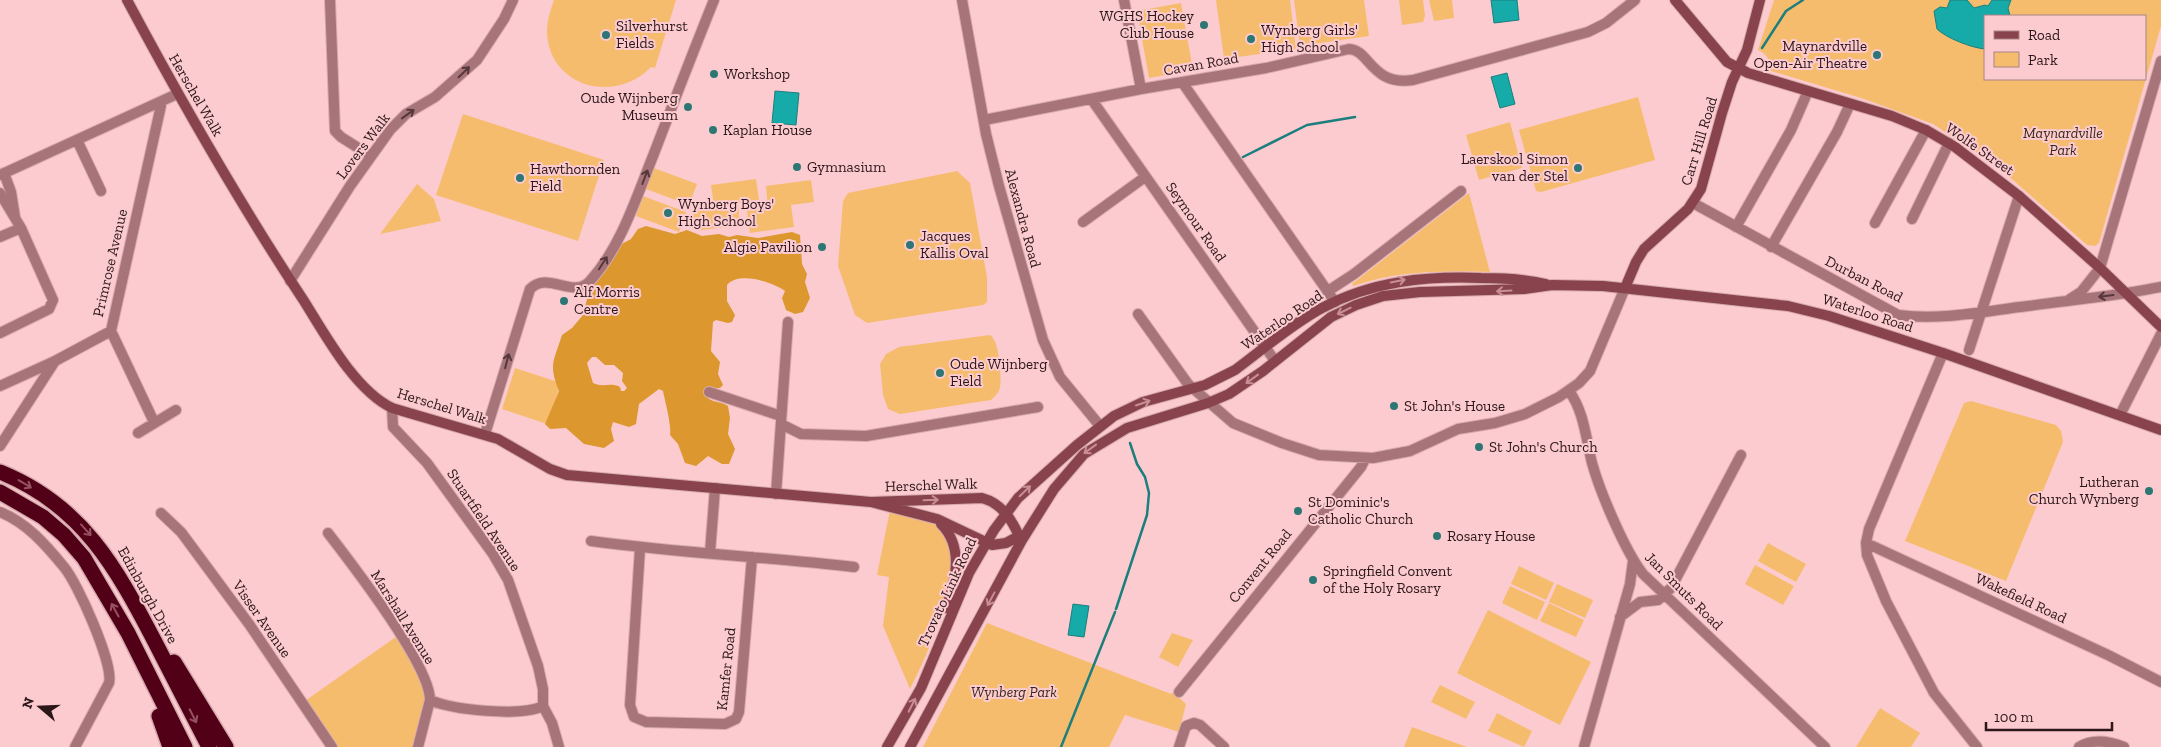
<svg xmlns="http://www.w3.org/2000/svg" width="2161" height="747" viewBox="0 0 2161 747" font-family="'Zilla Slab',serif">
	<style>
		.green { fill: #f6bc6e; fill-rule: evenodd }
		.forest { fill: #dc982f; fill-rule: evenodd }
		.water { fill: #16aba8; stroke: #1c7e7d }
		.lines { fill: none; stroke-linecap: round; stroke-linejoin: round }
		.stream { stroke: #1c7e7d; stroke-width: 2.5 }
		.street-casing { stroke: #d6aaae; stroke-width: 12 }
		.secondary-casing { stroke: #d6aaae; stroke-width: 12 }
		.highway-casing { stroke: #d6aaae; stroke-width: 18 }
		.street { stroke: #a67479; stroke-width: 10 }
		.secondary { stroke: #88434c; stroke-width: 10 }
		.highway { stroke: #520018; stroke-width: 15 }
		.oneway { stroke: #56373b }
		.oneway2 { stroke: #c88e94 }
		.oneway3 { stroke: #965161 }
		.poi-dot { fill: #2c7674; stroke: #fccbcf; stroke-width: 2 }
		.labels { text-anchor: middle; stroke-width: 4; stroke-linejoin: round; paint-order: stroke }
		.poi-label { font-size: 15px; fill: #2b1619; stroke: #fccbcf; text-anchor: start }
		.street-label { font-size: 15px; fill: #2b1619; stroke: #fccbcf }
		.park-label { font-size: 15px; font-style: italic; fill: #362918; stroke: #fccbcf }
	</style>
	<rect width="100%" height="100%" fill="#fccbcf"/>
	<path class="green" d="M554 0H676L655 68 651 67C619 101 558 91 548 42 545 27 549 14 554 0Z
		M1216 0H1290L1296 49 1224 59Z
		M1294 0H1364L1369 36 1300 46Z
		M1399 0H1423L1425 16 1423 22 1402 25Z
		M1429 0H1452L1454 18 1434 21Z
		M1774 0H2161V26L2099 243 2095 246 2087 245 1998 167 1933 124 1861 98 1771 71C1771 61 1767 54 1758 50ZM1985 16H2145V79H1985Z
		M1181 3 1193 70 1149 78 1137 11Z
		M1638 97 1655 160 1541 192 1536 191 1519 130Z
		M463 114 604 160 578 241 436 195Z
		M1510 122 1522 168 1479 180 1466 135Z
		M654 168 697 184 689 205 646 189Z
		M957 171 970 183 987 277V302L983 305 867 323 855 315 838 266 843 201 848 193Z
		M756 179 759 200 738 203 740 225 695 231 692 210 714 206 711 185Z
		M811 180 814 202 791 205 794 227 750 233 747 211 768 208 766 186Z
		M417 184 434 199 441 221 380 234Z
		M1469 193 1490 272C1440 271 1401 270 1353 286L1352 284Z
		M643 196 686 212 679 232 636 216Z
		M990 335C999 339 1002 377 1000 387 999 393 995 396 991 400L900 414 888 409 883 395 880 364 886 354 899 347Z
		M515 368 561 383 547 424 502 409Z
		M1971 401 2056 425 2061 431 2063 442 2006 581 1905 541 1964 403Z
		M890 510C905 515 930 518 941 529 972 560 927 656 910 689L883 626 889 577 877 575Z
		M1768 543 1806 564 1796 582 1758 561Z
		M1755 565 1794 586 1783 605 1745 584Z
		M1519 566 1554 583 1546 600 1511 584Z
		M1557 584 1593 600 1585 618 1549 602Z
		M1510 586 1545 602 1537 620 1502 603Z
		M1549 603 1584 620 1576 637 1540 621Z
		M1488 610 1591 662 1560 725 1457 673Z
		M987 623 1171 694 1173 692 1186 704 1179 732 1125 715 1109 747H923Z
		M1172 633 1193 640 1178 667 1159 657Z
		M400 634 429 686 418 747H332L302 703Z
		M1440 685 1475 702 1466 719 1431 702Z
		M1880 708 1920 733 1911 747H1856Z
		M1497 713 1532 731 1524 747 1488 731Z
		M1412 727 1467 747H1404Z"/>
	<path class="forest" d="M646 226 675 234 687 230 702 236 719 234 729 237 737 235 758 238 792 232 800 235 802 264 807 274 805 282 810 298 803 312 795 314 786 310 782 298 785 291C772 282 739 271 727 285V301L735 315 732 322 728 323 716 320 713 322 711 351 720 362 718 374 723 385 720 388H708L706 396C711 403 721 401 728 406L730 418 728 434 735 449 729 464H722L708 456 696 466 685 463 678 444 670 435C672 427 665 401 663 391L659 389 639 404 636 424 629 427 613 422 611 429 614 441 604 448 584 444 566 428 550 429 545 424 559 391C548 364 554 361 562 335L572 328 583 315 590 287 616 247 631 239 638 229ZM592 357H596L605 365H614L623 373 622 381 627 388 624 391H621L620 387C610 382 603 388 593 383L587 363Z"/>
	<path class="water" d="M1491 0H1517L1519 20 1494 23Z
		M1950 0H1967L1974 8 1985 5 1988 6 1992 0H2011L2008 8 2010 16H1985V49C1972 48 1946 38 1937 29L1934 11 1940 7 1947 8Z
		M1507 73 1515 104 1500 108 1491 77Z
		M775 91 799 93 796 125 772 123Z
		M1073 604 1089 606 1084 637 1068 635Z"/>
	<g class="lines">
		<path class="stream" d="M1762 48 1786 11 1803 0
			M1243 157 1307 125 1355 117
			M1116 609 1147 515 1149 493 1145 477 1137 464 1130 443
			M1061 747 1115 612"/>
		<defs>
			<path id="street" d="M330 0 335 131 341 137 371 156
				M962 0 986 134 999 186 1043 340 1060 377 1100 426
				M1124 0 1141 89
				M1182 82 1335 302
				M1092 100 1275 361
				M984 120 1141 89 1266 68 1349 49C1370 50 1371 86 1413 80L1588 32 1606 23 1635 0
				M77 140 101 191
				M4 173 11 192 15 217
				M0 175 177 94
				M0 193 21 228 53 300 49 309 0 333
				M1693 203 1898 315C1941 321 1985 311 2028 306 2072 300 2117 296 2161 287
				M1912 219 1949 143
				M1083 222 1145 177
				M1875 223 1926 130
				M1736 227 1791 130 1808 91
				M0 237 21 228
				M1771 247 1837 132 1850 104
				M290 281 350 186 390 130 406 114 435 97 477 60 504 19 513 0
				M1328 291 1354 274 1461 191
				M2070 299 2081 292 2100 268 2161 61
				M1138 314 1188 384 1233 423 1282 443 1319 455 1373 458 1410 451 1458 429 1495 423 1525 414 1559 397 1579 383 1590 371 1625 288
				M111 331 154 422
				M1969 350 2019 196
				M1943 353 1869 529 1866 543 1867 555 1886 601 1934 693 1977 747
				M0 386 55 361
				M1569 391C1584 411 1586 439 1592 463 1600 492 1625 551 1643 574L1825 747
				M709 392 781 416
				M392 408 393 427 427 463 493 554 508 580 538 666 543 689V706L552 723 559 747
				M2120 415 2161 334
				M781 424 801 434 866 436 1038 407
				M138 433 176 410
				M485 434 530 289C548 270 573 300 590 281 621 247 636 198 653 156 673 104 693 52 714 0
				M0 446 55 361 111 331 162 101
				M776 494 788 322
				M0 512C26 522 46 545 64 567 77 582 114 664 109 683L75 747
				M161 513 181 532 249 624 332 747
				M328 533C352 564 430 665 430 700 453 710 521 717 543 706
				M591 541C679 553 767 557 854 567
				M1866 543 2108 655 2161 682
				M640 548 630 705 634 717 646 722 725 724 736 719 739 712 752 557
				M710 553 715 488
				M1620 617 1640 602 1658 600 1671 588 1741 455
				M1179 692 1361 467 1365 459
				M418 747 430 700
				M1179 747 1186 726 1194 723 1200 725 1224 747
				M1584 747 1630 584 1633 561
				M2079 747C2093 738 2109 741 2124 747"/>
			<path id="secondary" d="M127 0C182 103 240 204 304 301 326 336 355 390 392 408L498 439 550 469 567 475 871 502 982 498C1001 503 1011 518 1019 536L1006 543 992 545 937 519 871 502
				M1675 0 1727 62 1748 73 1892 116 1926 130 1955 147 2019 196 2100 268 2161 327
				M1625 288 1636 262 1644 249 1688 209 1701 189 1722 113 1732 82 1747 50 1760 0
				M941 524C964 547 956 580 946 608
				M887 747 921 688 969 573 994 530 1018 498 1077 445 1114 416 1143 402 1205 385 1235 370C1262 350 1292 324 1322 308 1372 281 1426 276 1481 278 1503 278 1525 279 1546 284
				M910 747 1022 540 1054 489 1084 454 1127 428 1208 403 1229 394 1263 371 1331 317 1356 305 1383 296 1420 292 1524 289 1552 285 1603 286 1788 306 1829 316 1943 353 2161 430"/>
			<path id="highway" d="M0 472C82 505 116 567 155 642 173 677 191 712 209 747
				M0 492 43 517 64 535 84 558 128 633 185 747
				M174 662 226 747
				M159 716 170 747"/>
		</defs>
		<use href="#street" class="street-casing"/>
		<use href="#secondary" class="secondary-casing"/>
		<use href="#highway" class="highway-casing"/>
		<use href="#street" class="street"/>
		<use href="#secondary" class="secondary"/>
		<use href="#highway" class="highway"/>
	</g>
	<defs><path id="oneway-shaft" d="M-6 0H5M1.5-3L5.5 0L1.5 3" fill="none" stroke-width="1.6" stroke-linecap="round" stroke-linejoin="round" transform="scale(1.25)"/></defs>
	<g class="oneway">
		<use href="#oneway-shaft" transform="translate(464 72) rotate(-44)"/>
		<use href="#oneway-shaft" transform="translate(408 114) rotate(-36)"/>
		<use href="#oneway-shaft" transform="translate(645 177) rotate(-69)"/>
		<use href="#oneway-shaft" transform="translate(603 263) rotate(-57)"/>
		<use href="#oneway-shaft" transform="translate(2106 296) rotate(173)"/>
		<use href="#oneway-shaft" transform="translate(507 361) rotate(-75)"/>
	</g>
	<g class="oneway2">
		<use href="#oneway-shaft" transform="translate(1398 281) rotate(-11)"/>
		<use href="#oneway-shaft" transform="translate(1504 291) rotate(177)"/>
		<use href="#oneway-shaft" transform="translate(1344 311) rotate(154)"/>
		<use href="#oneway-shaft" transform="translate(1252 379) rotate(144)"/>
		<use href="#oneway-shaft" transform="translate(1143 403) rotate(-19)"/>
		<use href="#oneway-shaft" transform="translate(1090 449) rotate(144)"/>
		<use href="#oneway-shaft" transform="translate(1025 491) rotate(-44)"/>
		<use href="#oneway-shaft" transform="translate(931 500) rotate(-2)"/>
		<use href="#oneway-shaft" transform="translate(991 599) rotate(118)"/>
		<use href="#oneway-shaft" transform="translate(912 705) rotate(-63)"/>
	</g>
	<g class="oneway3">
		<use href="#oneway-shaft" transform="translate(25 484) rotate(31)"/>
		<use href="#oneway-shaft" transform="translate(86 530) rotate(48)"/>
		<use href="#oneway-shaft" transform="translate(115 610) rotate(-119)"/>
		<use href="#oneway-shaft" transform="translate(193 716) rotate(63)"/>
	</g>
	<g class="poi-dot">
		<circle cx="1204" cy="25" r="5"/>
		<circle cx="606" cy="35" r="5"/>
		<circle cx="1251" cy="39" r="5"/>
		<circle cx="1877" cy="55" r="5"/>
		<circle cx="714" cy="74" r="5"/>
		<circle cx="688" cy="107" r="5"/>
		<circle cx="713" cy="130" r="5"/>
		<circle cx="797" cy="167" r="5"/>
		<circle cx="1578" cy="168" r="5"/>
		<circle cx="520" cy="178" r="5"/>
		<circle cx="668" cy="213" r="5"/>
		<circle cx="910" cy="245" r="5"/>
		<circle cx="822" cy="247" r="5"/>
		<circle cx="564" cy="301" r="5"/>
		<circle cx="940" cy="373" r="5"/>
		<circle cx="1394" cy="406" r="5"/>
		<circle cx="1479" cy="447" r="5"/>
		<circle cx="2149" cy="491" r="5"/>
		<circle cx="1298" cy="511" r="5"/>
		<circle cx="1437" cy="536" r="5"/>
		<circle cx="1313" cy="580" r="5"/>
	</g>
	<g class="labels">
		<g class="poi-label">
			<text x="1194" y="21" text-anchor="end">WGHS Hockey<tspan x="1194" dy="17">Club House</tspan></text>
			<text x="616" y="31">Silverhurst<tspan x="616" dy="17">Fields</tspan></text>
			<text x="1261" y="35">Wynberg Girls'<tspan x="1261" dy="17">High School</tspan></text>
			<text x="1867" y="51" text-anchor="end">Maynardville<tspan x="1867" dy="17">Open-Air Theatre</tspan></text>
			<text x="724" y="79">Workshop</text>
			<text x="678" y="103" text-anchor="end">Oude Wijnberg<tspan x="678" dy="17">Museum</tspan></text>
			<text x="723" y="135">Kaplan House</text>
			<text x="1568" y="164" text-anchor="end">Laerskool Simon<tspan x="1568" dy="17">van der Stel</tspan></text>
			<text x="807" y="172">Gymnasium</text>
			<text x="530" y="174">Hawthornden<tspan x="530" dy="17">Field</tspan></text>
			<text x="678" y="209">Wynberg Boys'<tspan x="678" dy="17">High School</tspan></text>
			<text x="920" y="241">Jacques<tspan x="920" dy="17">Kallis Oval</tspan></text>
			<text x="812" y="252" text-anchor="end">Algie Pavilion</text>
			<text x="574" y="297">Alf Morris<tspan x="574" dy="17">Centre</tspan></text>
			<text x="950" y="369">Oude Wijnberg<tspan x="950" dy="17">Field</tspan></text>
			<text x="1404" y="411">St John's House</text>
			<text x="1489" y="452">St John's Church</text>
			<text x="2139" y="487" text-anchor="end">Lutheran<tspan x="2139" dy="17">Church Wynberg</tspan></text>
			<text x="1308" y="507">St Dominic's<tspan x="1308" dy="17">Catholic Church</tspan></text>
			<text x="1447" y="541">Rosary House</text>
			<text x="1323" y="576">Springfield Convent<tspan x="1323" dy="17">of the Holy Rosary</tspan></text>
		</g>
		<g class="street-label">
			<text transform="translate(1201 64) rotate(-10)" y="5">Cavan Road</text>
			<text transform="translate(196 95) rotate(60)" y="5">Herschel Walk</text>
			<text transform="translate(1699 141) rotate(-73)" y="5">Carr Hill Road</text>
			<text transform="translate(363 146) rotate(-53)" y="5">Lovers Walk</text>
			<text transform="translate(1980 149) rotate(35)" y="5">Wolfe Street</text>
			<text transform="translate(1023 218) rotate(75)" y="5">Alexandra Road</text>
			<text transform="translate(1196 222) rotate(55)" y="5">Seymour Road</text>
			<text transform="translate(110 263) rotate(-77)" y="5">Primrose Avenue</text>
			<text transform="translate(1864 279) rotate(27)" y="5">Durban Road</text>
			<text transform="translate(1868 313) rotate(18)" y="5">Waterloo Road</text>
			<text transform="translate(1282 320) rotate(-34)" y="5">Waterloo Road</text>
			<text transform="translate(442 406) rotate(17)" y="5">Herschel Walk</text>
			<text transform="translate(931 485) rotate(-2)" y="5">Herschel Walk</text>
			<text transform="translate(484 520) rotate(56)" y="5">Stuartfield Avenue</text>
			<text transform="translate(1260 566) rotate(-51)" y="5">Convent Road</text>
			<text transform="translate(1684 591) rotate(45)" y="5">Jan Smuts Road</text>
			<text transform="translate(947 592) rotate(-65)" y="5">Trovato Link Road</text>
			<text transform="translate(148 595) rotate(61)" y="5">Edinburgh Drive</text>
			<text transform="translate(2021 598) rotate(25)" y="5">Wakefield Road</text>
			<text transform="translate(403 617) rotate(58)" y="5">Marshall Avenue</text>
			<text transform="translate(262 619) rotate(55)" y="5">Visser Avenue</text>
			<text transform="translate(726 669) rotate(-84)" y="5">Kamfer Road</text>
		</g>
		<g class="park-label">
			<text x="2063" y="138">Maynardville<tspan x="2063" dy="17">Park</tspan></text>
			<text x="1014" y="697">Wynberg Park</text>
		</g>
	</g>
	<rect x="1984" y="15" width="162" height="65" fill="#fccbcf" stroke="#a88386"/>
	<rect x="1994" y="31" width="25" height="8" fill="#88434c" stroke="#a88386"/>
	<text x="2028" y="40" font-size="15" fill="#2b1619">Road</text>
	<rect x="1994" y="52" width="25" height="15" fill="#f6bc6e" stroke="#a88386"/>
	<text x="2028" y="65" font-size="15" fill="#2b1619">Park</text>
	<g transform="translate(40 707) rotate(289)" stroke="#fccbcf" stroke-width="4" paint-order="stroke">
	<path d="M0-4L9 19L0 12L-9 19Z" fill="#2b1619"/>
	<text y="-8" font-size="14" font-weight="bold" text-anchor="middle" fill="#2b1619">N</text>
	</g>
	<path d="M1986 722v8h126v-8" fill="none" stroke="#2b1619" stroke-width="2.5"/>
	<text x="1994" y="722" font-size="15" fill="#2b1619" stroke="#fccbcf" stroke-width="4" paint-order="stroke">100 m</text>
</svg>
